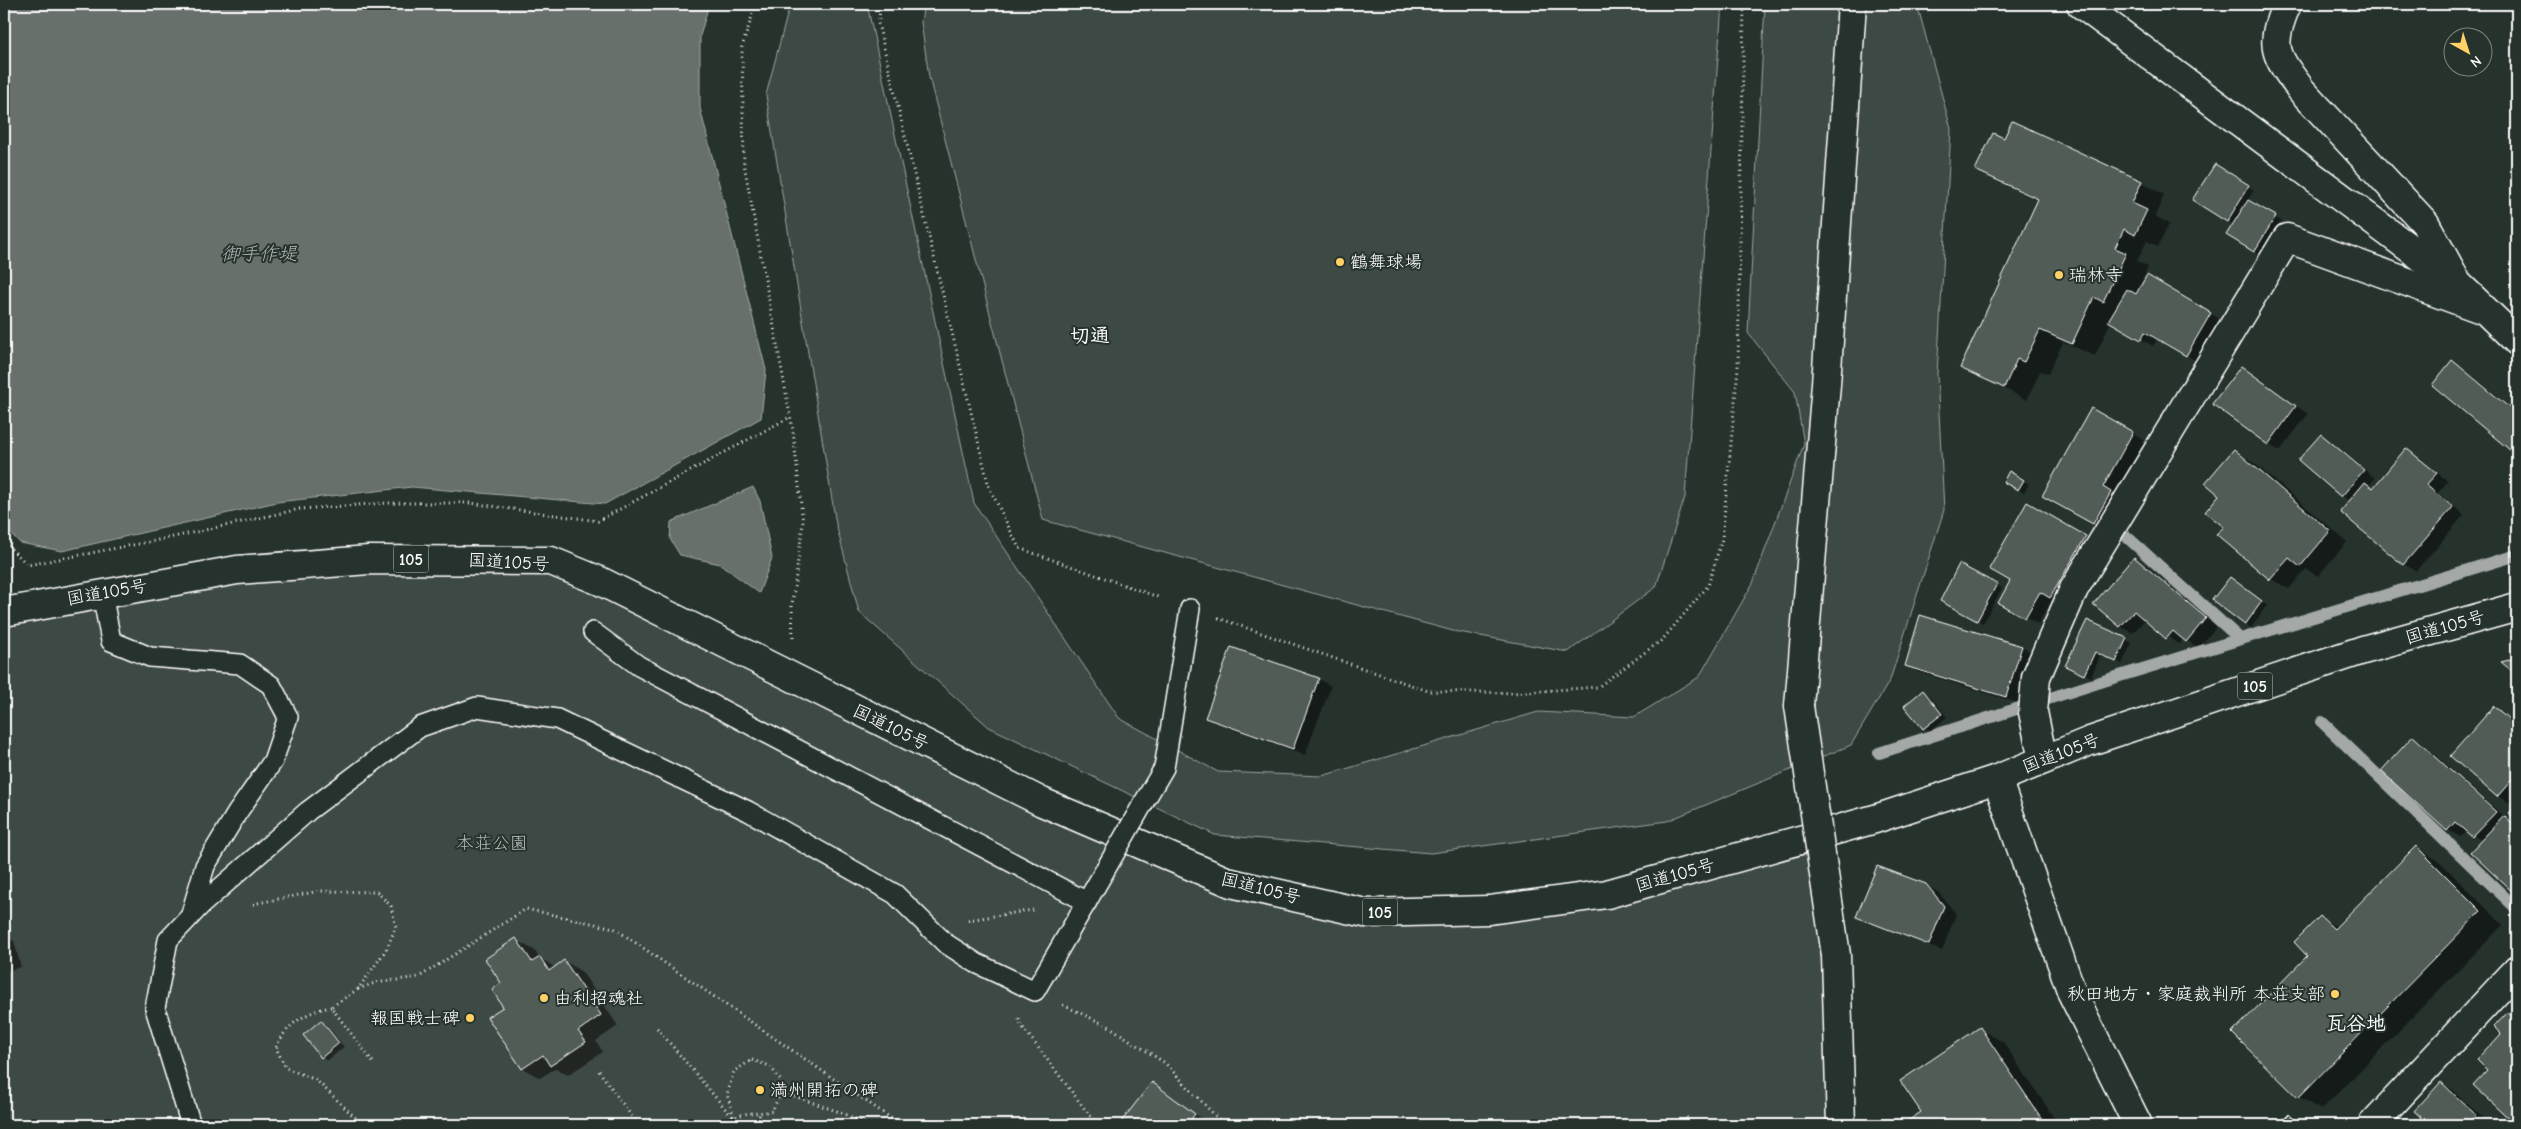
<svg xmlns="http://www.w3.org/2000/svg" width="2521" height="1129" viewBox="0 0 2521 1129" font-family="'Comic Neue','Klee One',sans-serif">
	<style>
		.green { fill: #3e4944; stroke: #9ea4a2 }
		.water { fill: #67706c; stroke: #a4a9a7 }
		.shadow { fill: #0007 }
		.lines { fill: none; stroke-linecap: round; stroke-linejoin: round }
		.stream { stroke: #a4a9a7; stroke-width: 12 }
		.building { fill: #515c57; stroke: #fff }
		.service-casing { stroke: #fff; stroke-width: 22 }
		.minor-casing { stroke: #fff; stroke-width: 31 }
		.tertiary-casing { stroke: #fff; stroke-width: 31 }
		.trunk-casing { stroke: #fff; stroke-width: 31 }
		.path { stroke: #fff; stroke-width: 3; stroke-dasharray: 1 4; stroke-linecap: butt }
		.service { stroke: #26332d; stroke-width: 19 }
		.minor { stroke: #26332d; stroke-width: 28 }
		.tertiary { stroke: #26332d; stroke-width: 28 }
		.trunk { stroke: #26332d; stroke-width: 28 }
		.service-bridge-casing { stroke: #fff; stroke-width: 22; stroke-linecap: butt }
		.minor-bridge-casing { stroke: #fff; stroke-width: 31; stroke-linecap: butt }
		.service-bridge { stroke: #26332d; stroke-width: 19 }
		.minor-bridge { stroke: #26332d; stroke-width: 28 }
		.poi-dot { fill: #ffd166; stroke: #26332d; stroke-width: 2 }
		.labels { text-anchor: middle; stroke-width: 4; stroke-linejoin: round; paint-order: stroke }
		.shield { fill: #26332d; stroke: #bec2c0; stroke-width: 1 }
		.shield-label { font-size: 16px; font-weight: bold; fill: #fff }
		.poi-label { font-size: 18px; fill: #fff; stroke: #26332d; text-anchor: start }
		.street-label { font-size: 18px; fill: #fff; stroke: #26332d }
		.park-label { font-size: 18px; fill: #bbbfbe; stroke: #26332d }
		.water-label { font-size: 19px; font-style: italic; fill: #b3b8b6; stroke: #26332d }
		.quarter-label { font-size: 20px; font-weight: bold; fill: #fff; stroke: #26332d }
	</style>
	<rect width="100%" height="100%" fill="#26332d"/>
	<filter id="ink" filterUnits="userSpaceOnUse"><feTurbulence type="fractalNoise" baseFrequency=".02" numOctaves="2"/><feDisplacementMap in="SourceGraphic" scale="10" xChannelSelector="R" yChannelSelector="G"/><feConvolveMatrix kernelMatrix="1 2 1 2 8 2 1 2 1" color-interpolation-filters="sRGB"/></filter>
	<g filter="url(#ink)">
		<path class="green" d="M790 4H867L974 503 1119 718 1218 772 1322 776 1538 712 1634 717 1699 677 1753 583 1804 444 1795 392 1748 333 1765 4H1917L1951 129 1937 374 1944 510 1890 680 1851 745 1667 821 1431 853 1215 835 989 727 859 612 836 524 766 95Z
			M924 4H1722L1685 497 1656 587 1568 652 1453 631 1043 520 929 77 921 22Z
			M551 561 1231 883 1365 913 1489 910 1817 834 1841 1125H4V612L237 570Z"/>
		<path class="water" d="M4 4H709L700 36V108L766 370 761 418 605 504 412 487 277 502 62 551 20 543 4 526Z
			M753 487 760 501 772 558 759 593 720 564 680 555 670 539 671 522Z"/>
		<path class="shadow" d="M1927 4H1943L1941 9Z
			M2013 122 2142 182 2164 195 2155 216 2169 224 2158 247 2147 241 2137 261 2148 267 2137 291 2138 292 2148 277 2223 321 2198 362 2158 338 2153 346 2111 321 2095 356 2063 342 2048 374 2040 371 2027 400 1961 367 2039 201 1977 170 2004 140Z
			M2215 166 2254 190 2247 201 2281 221 2260 255 2227 235 2234 225 2194 200Z
			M2452 362 2464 369 2517 412V454L2433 385Z
			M2242 368 2308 414 2280 451 2268 444Z
			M2091 410 2145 440 2114 495 2123 500 2106 529 2056 502Z
			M2321 436 2333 443 2375 478 2369 486 2374 489 2407 450 2448 481 2438 493 2464 515 2416 571 2404 564 2342 512 2351 501 2342 496Z
			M2234 451 2252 461 2347 542 2318 576 2306 569 2289 589 2271 579 2218 534 2226 527 2221 495Z
			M2010 473 2029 484 2024 493 2005 481Z
			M2027 504 2098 544 2063 604 2053 598 2038 624 1999 602 2011 580Z
			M2134 559 2147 566 2217 626 2199 648 2184 639 2179 645 2145 619 2133 633 2120 626Z
			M1959 566 2002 588 1983 623 1941 600Z
			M2231 578 2267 605 2251 628 2245 624Z
			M2088 621 2132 643 2122 664 2101 654 2091 677 2072 668Z
			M2022 647 2034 654 2018 703 1918 672 1906 665Z
			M1232 649 1319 679 1331 686 1305 755 1219 724 1207 717Z
			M1923 692 1929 695 1947 717 1930 731 1924 728Z
			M2494 707 2517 724V794L2510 803 2497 796Z
			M2413 738 2425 745 2506 819 2517 826V894L2472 852 2482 841 2466 830 2460 837 2448 830 2383 771Z
			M2416 848 2439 861 2503 925 2321 1110 2299 1097 2309 956 2320 917 2337 927Z
			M1926 885 1939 893 1956 914 1942 951 1870 923 1858 916Z
			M4 886 12 923 4 925Z
			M4 936 14 941 21 967 4 972Z
			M516 940 534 950 540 958 556 968 565 961 582 972 618 1026 596 1041 603 1052 568 1075 556 1068 540 1078 522 1068 505 1007 503 983Z
			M2508 1013 2517 1019V1124L2475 1085 2489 1069Z
			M321 1022 327 1025 344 1047 327 1061 321 1057Z
			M1980 1029 2003 1042 2059 1125H1904L1923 1113Z
			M2441 1083 2453 1090 2490 1125H2431L2416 1111Z
			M1152 1084 1164 1091 1206 1122 1204 1125H1127L1123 1122Z
			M2289 1116 2301 1123 2304 1125H2280Z"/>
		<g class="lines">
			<path class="stream" d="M2127 537 2240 639
				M2322 722 2517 909
				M1879 753 2113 678 2517 555"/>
		</g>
		<path class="building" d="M2012 121 2142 181 2132 203 2147 210 2135 235 2124 229 2115 248 2126 253 2103 302 2094 297 2072 344 2040 330 2024 362 2017 359 2004 388 1960 368 2038 199 1975 170 1993 133 2004 138Z
			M2215 164 2249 185 2227 222 2192 200Z
			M2248 200 2276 216 2254 252 2226 235Z
			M2147 275 2211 313 2186 356 2145 332 2141 340 2108 321 2127 289 2136 294Z
			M2452 360 2517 414V456L2432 385Z
			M2241 366 2296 406 2268 445 2212 404Z
			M2091 408 2133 432 2103 487 2111 492 2093 524 2042 496Z
			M2321 434 2364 470 2341 497 2298 460Z
			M2406 448 2437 473 2426 485 2453 507 2403 565 2340 512 2365 482 2373 488Z
			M2234 449 2330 531 2300 567 2289 558 2270 580 2216 534 2224 527 2205 512 2219 495 2205 483Z
			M2009 471 2024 480 2018 490 2003 482Z
			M2027 502 2086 536 2050 598 2040 592 2025 618 1998 603 2010 581 1989 569Z
			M2134 557 2206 618 2186 642 2173 631 2166 639 2134 611 2120 627 2093 604Z
			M1959 564 1997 584 1977 621 1940 601Z
			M2230 577 2262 601 2245 625 2212 600Z
			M1920 615 2022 646 2006 697 1905 666Z
			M2087 620 2127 638 2116 662 2095 652 2084 675 2065 666Z
			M1231 647 1319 678 1293 749 1205 718Z
			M2517 658V675L2501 662Z
			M1923 690 1942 714 1923 729 1904 706Z
			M2494 706 2517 726V774L2497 797 2450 756Z
			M2413 736 2496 812 2472 837 2455 822 2447 831 2381 771Z
			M2517 805V821L2509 813Z
			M2504 816 2517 829V896L2470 852Z
			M2416 846 2481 911 2298 1098 2232 1033 2307 956 2294 942 2320 916 2334 929Z
			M1877 866 1926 884 1944 906 1929 945 1856 917Z
			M516 938 532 962 540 957 549 971 564 960 601 1015 578 1031 586 1042 550 1066 543 1055 522 1069 487 1017 503 1007 492 990 501 983 485 959Z
			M4 941 9 960 4 962Z
			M2508 1012 2517 1020 2516 1125 2473 1085 2487 1070 2477 1060 2501 1034 2494 1027Z
			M321 1020 339 1043 321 1058 303 1035Z
			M1980 1027 2046 1125H1902L1921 1112 1900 1081Z
			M1152 1082 1195 1114 1187 1125H1125L1121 1122Z
			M2441 1082 2476 1115 2466 1125H2430L2414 1111Z
			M2289 1114 2300 1125H2278Z"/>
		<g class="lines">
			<defs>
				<path id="service" d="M102 593 111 641 150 657 240 664 271 685 288 717 273 761 237 813 205 866 191 914
					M593 632 639 666 1087 902
					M1144 802 1164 768 1190 609
					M191 1125 155 1008 168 940 201 905 308 811 420 727 477 707 557 719 748 811 895 894 945 943 976 963 1035 991 1104 872"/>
				<path id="minor" d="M2081 4 2459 285 2517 341
					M2287 4C2268 47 2275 55 2302 91L2425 223 2455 278
					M1799 706 1826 384 1852 4
					M2043 760 2033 712 2036 677 2074 589 2287 238 2484 310
					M1836 955 1841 1125
					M2372 1125 2517 970"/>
				<path id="tertiary" d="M1997 779 2072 993 2138 1125"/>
				<path id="trunk" d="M4 612 237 570 369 560 551 561 600 581 1042 802 1231 883 1365 913 1489 910 1607 894 1875 819 1997 779 2090 741 2363 650 2517 607"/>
			</defs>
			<use href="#service" class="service-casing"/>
			<use href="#minor" class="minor-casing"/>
			<use href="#tertiary" class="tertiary-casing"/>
			<use href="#trunk" class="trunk-casing"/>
			<path class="path" d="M756 4 742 47 744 164 793 431 803 523 792 605 793 638
				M881 4 878 23 989 487 1019 548 1161 598
				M4 542 28 565 169 538 300 509 387 503H470L598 521 790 417
				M1218 618 1428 691 1512 693 1598 687 1663 639 1708 586 1722 539 1738 368 1744 4
				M253 904 319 891 377 892 391 906 396 927 386 950 358 989 331 1007 375 1065
				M968 920 1033 910
				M358 989 375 983 419 977 526 909 614 928 901 1125
				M1063 1005 1110 1027 1165 1063 1224 1125
				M331 1007C307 1011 285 1025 276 1048L286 1068 316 1080 363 1125
				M1019 1019 1021 1025 1097 1125
				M657 1028 739 1125
				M752 1060 770 1066 781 1081 780 1095 772 1111C759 1114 745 1111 734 1118L727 1094 734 1071Z
				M599 1071 638 1125
				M780 1091 848 1115 868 1125
				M755 1125 760 1114
				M1681 1125 1686 1117 1696 1125"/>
			<use href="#service" class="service"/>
			<use href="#minor" class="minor"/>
			<use href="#tertiary" class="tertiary"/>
			<use href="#trunk" class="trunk"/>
			<defs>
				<path id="service-bridge" d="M1104 872 1144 802"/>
				<path id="minor-bridge" d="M1799 706 1836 955"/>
			</defs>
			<use href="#service-bridge" class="service-bridge-casing"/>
			<use href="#minor-bridge" class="minor-bridge-casing"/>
			<use href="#service-bridge" class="service-bridge"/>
			<use href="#minor-bridge" class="minor-bridge"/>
		</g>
	</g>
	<g class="poi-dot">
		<circle cx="1340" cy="262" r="5"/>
		<circle cx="2059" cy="275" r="5"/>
		<circle cx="2335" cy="994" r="5"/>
		<circle cx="544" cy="998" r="5"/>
		<circle cx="470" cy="1018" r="5"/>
		<circle cx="760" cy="1090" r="5"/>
	</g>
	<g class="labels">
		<g class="shield">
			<rect x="393.5" y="545.5" width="35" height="27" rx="4"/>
			<rect x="2237.5" y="672.5" width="35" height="27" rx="4"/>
			<rect x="1362.5" y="898.5" width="35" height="27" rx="4"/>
		</g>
		<g class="shield-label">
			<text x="411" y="565">105</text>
			<text x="2255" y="692">105</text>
			<text x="1380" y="918">105</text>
		</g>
		<g class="poi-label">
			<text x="1350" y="268">鶴舞球場</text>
			<text x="2069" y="281">瑞林寺</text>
			<text x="2325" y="1000" text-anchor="end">秋田地方・家庭裁判所 本荘支部</text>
			<text x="554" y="1004">由利招魂社</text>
			<text x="460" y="1024" text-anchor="end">報国戦士碑</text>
			<text x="770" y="1096">満州開拓の碑</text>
		</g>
		<g class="street-label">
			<text transform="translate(509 562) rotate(3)" y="6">国道105号</text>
			<text transform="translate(107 592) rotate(-10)" y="6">国道105号</text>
			<text transform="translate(2445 627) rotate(-16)" y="6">国道105号</text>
			<text transform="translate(891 727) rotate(26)" y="6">国道105号</text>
			<text transform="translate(2061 753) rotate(-21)" y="6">国道105号</text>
			<text transform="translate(1675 875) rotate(-16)" y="6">国道105号</text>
			<text transform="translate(1261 888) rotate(14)" y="6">国道105号</text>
		</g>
		<g class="park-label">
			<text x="492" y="849">本荘公園</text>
		</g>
		<g class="water-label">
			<text x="259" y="260">御手作堤</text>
		</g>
		<g class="quarter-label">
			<text x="1090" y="342">切通</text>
			<text x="2356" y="1030">瓦谷地</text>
		</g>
	</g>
	<rect width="2521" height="1129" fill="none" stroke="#26332d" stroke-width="20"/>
	<rect x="10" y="10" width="2501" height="1109" fill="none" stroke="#fff" stroke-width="2" filter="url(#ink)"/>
	<g transform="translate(2468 52) rotate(141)"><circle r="24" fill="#26332d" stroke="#7d8581"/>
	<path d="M0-4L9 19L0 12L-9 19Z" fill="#ffd166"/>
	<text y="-8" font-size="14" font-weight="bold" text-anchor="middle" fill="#ffffff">N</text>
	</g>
</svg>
